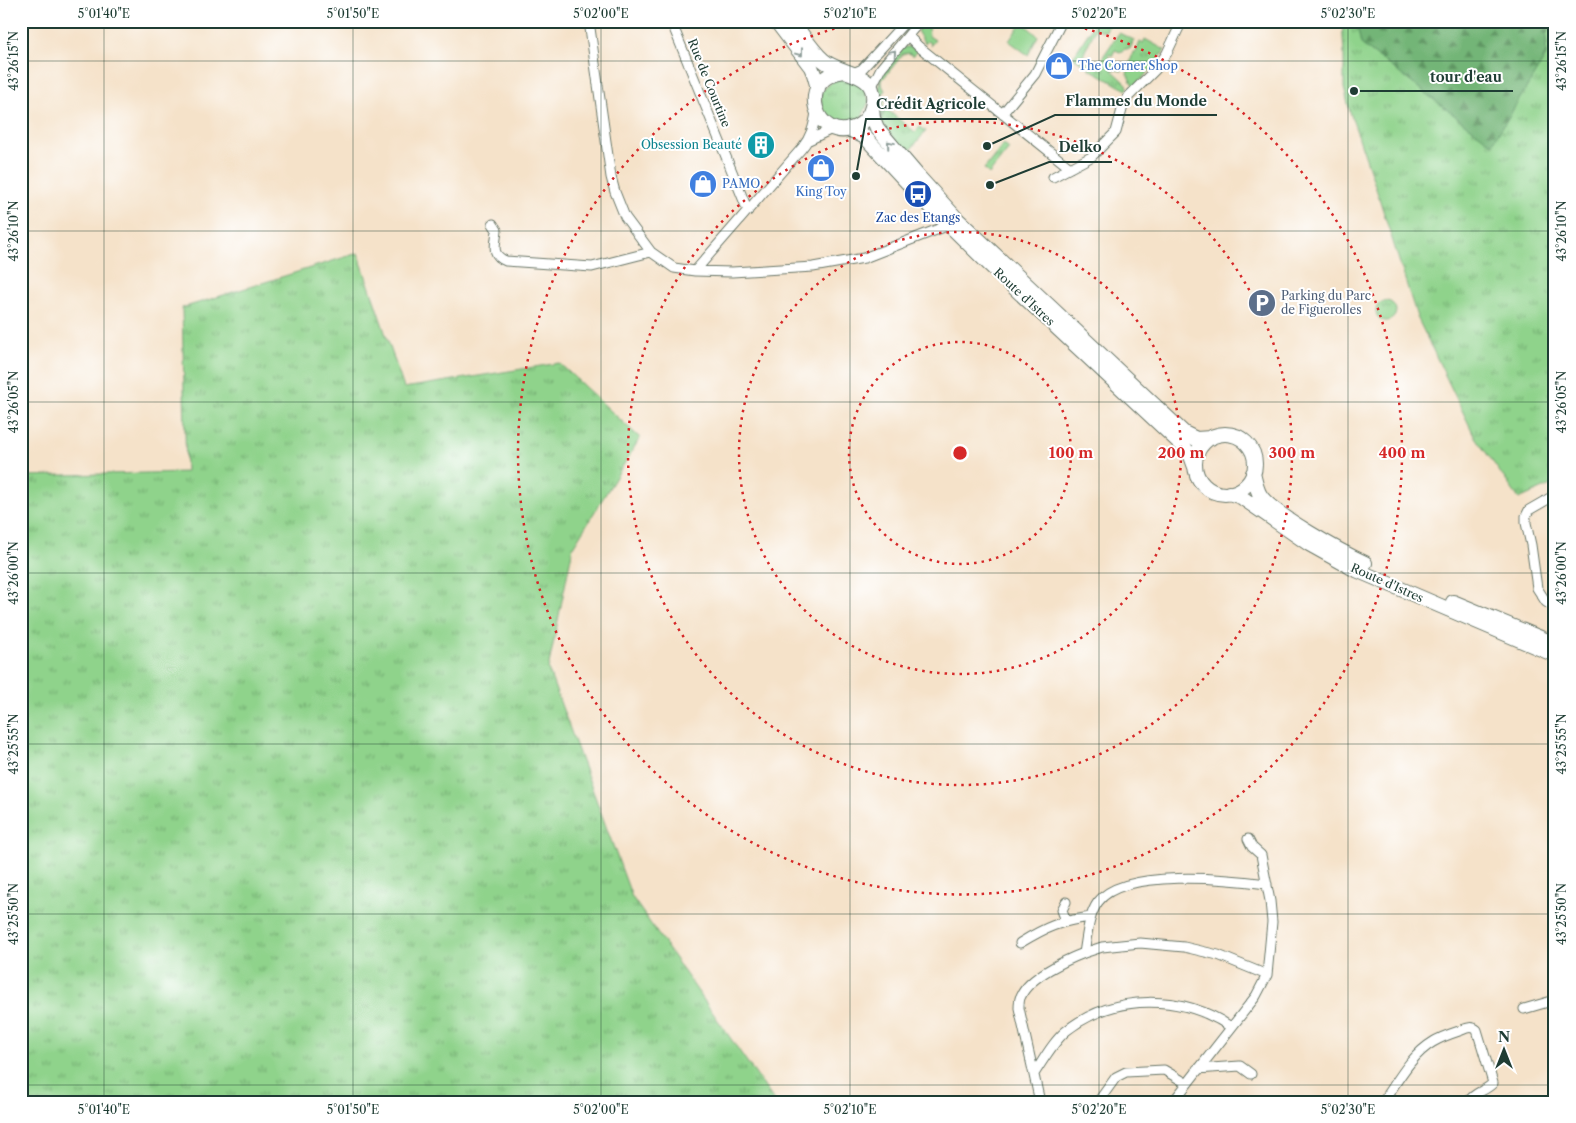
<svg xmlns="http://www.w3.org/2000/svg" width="1576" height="1123" viewBox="0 0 1576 1123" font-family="'Libre Caslon Text',serif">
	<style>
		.grass { fill: url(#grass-tufts); stroke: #578860 }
		.forest { fill: url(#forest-firs); stroke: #497956 }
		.garden { fill: #8fd38b; stroke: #578860 }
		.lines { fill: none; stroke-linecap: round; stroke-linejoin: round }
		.minor-casing { stroke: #6a7768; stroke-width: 11 }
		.primary-casing { stroke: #6a7768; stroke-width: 16 }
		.minor { stroke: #fff; stroke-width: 9 }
		.primary { stroke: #fff; stroke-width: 14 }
		.oneway { stroke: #8f9e9a }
		.ticks { fill: none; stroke: #1f3d34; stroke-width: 1; stroke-opacity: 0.45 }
		.ring { fill: none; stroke: #d62828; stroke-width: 2.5; stroke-dasharray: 2.5 5 }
		.labels { text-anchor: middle; stroke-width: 4; stroke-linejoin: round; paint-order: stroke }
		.shop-label { font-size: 12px; fill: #366cbe; stroke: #fff; text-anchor: start }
		.street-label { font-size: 12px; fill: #1f3d34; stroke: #fff }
		.culture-label { font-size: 12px; fill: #0d838f; stroke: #fff; text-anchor: end }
		.transit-label { font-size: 12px; fill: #164399; stroke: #fff }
		.service-label { font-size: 12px; fill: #4e5e75; stroke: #fff; text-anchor: start }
		.centre { fill: #d62828; stroke: #fff; stroke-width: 2.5 }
		.ring-label { font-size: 15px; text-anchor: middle; font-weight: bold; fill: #d62828; stroke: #fff; stroke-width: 4; stroke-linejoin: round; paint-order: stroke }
		.leader { fill: none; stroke: #1f3d34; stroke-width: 2 }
		.callout-dot { fill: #1f3d34; stroke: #fff; stroke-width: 2 }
		.callout-label { font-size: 14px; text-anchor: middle; font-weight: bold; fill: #1f3d34; stroke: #fff; stroke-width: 4; stroke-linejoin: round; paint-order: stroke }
		.neatline { fill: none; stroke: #1f3d34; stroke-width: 2 }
		.ticks-label { font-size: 12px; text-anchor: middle; fill: #1f3d34 }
	</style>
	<defs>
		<pattern id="grass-tufts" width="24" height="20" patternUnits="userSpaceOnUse" patternTransform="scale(1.25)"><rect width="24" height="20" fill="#8fd38b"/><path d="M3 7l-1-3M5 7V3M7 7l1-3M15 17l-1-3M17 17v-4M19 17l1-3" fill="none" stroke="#74ac72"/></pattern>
		<pattern id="forest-firs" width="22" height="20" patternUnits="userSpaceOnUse" patternTransform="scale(1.25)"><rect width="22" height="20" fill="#73b577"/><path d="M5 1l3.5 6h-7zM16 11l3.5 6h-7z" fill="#5e9462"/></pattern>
	</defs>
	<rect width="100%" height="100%" fill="#fff"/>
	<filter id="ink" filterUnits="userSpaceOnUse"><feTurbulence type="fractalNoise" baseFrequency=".02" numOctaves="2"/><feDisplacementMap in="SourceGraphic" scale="10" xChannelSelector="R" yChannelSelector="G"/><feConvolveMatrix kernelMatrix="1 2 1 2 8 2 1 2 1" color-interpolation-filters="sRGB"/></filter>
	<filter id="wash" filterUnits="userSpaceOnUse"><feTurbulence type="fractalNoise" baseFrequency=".0096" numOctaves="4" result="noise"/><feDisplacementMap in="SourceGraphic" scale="20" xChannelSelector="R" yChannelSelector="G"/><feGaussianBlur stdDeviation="1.12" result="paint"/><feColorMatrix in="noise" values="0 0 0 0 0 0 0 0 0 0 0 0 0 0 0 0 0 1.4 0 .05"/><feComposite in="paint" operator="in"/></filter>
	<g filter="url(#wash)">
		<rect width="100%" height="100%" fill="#f5e2c9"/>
		<path class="grass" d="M1096 21H1104L1110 23 1105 32 1096 28 1084 53 1083 59 1096 67 1119 33 1134 40 1130 49H1125L1120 52 1115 50 1112 56 1109 54 1108 57 1115 62 1114 64 1123 68 1122 71 1111 69 1127 84 1128 88 1127 90C1113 84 1103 75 1089 69V67L1073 57Z
			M1342 21H1555V483L1519 499 1475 437 1417 317 1372 176 1350 112 1344 88V55Z
			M1145 39 1165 50 1153 67 1134 87 1127 74 1133 52H1136L1140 42 1143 43Z
			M905 47H911L917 51 913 56 909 53 903 54 882 80V85L885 91 882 96 886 99 883 104 885 108 880 119 881 97 879 86 881 73 900 49Z
			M838 76 862 83 869 101 861 119C856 121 850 124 845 124 825 124 821 109 821 92Z
			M886 109 915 132 920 127 926 131 907 154 880 121Z
			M1004 144 1009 149 989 174 984 169Z
			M358 253 404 388 559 363 640 438 573 547 548 669 632 897 775 1102H21V472L23 476 186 472 182 308Z
			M1376 311a10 10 0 1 1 20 0a10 10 0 1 1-20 0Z"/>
		<path class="forest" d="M1356 21H1553L1546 35V56L1492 144 1361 44Z"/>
		<path class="garden" d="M1012 21H1021L1038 36 1028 55 1009 41 1019 26Z
			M924 23 928 26 929 36 935 40 930 46 931 44 928 41 925 44 917 31Z"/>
	</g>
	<g filter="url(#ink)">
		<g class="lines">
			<defs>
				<path id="minor" d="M589 21 611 177 615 192 625 217 651 252 674 268 695 271 732 272 813 267 864 258 949 225
					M671 21 748 211
					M908 36 918 46 1070 168
					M853 73 862 69 906 21
					M871 88 881 68 920 21
					M1003 113 1035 74 1062 21
					M809 140 834 128
					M1053 177 1091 157 1116 132 1123 106 1129 96 1156 69 1167 53 1182 21
					M493 224 497 230C496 244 490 255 506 261L592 267 651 252
					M695 271 802 148C811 137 814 126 816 112
					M1555 495 1529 510 1526 516V523L1531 545 1537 588 1546 602 1555 608
					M1066 902 1062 910 1066 921
					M1020 943C1046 927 1060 921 1091 917
					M1084 953 1102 947 1140 943 1184 947 1218 955 1267 975
					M1524 1009 1555 1000
					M1197 1069 1240 1066 1251 1074
					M1034 1074C1044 1059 1053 1042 1066 1031 1114 993 1182 994 1231 1027
					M1040 1102 1019 1008C1019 1004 1019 999 1021 996 1029 977 1066 960 1084 953 1087 937 1088 916 1098 902 1123 868 1229 879 1267 884
					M1098 1102 1116 1077 1126 1072 1164 1070 1186 1083
					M1173 1102 1256 996 1267 975 1272 922 1270 901 1261 855 1252 847 1248 839
					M1383 1102C1397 1082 1411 1055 1433 1042 1441 1037 1450 1034 1459 1031 1465 1029 1471 1025 1477 1030L1493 1083C1486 1091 1474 1092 1468 1102"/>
				<path id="primary" d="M776 21 811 67 814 74 818 88
					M792 21C802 34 811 49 823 60 840 76 881 70 872 107 870 115 864 123 856 127 816 146 793 76 845 71
					M872 107 873 118 877 128 917 175 956 218 1184 433 1196 439 1211 438
					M849 129 865 137 918 194 990 265 1184 447 1191 456 1195 467
					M1195 464a30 30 0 1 1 60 0a30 30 0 1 1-60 0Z
					M1253 473C1255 481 1256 488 1260 495 1272 514 1343 553 1365 563
					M1229 493 1241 497 1309 544 1354 569 1555 655
					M1453 602 1555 644"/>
			</defs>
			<use href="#minor" class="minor-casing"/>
			<use href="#primary" class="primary-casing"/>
			<use href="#minor" class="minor"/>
			<use href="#primary" class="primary"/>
		</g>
		<defs><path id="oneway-chevron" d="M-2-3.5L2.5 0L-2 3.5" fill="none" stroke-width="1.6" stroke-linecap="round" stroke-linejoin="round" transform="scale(1.25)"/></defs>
		<g class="oneway">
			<use href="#oneway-chevron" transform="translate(800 53) rotate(53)"/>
			<use href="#oneway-chevron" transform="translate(893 53) rotate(-50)"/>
			<use href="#oneway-chevron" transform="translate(890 144) rotate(-130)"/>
		</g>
	</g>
	<path class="ticks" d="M104 21V1102M353 21V1102M601 21V1102M850 21V1102M1099 21V1102M1348 21V1102M21 61H1555M21 231H1555M21 402H1555M21 573H1555M21 744H1555M21 914H1555M21 1085H1555"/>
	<g class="ring">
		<circle cx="960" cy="453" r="111"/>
		<circle cx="960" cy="453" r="221"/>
		<circle cx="960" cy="453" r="332"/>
		<path d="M1056 21A442 442 0 1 1 864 21"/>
	</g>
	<defs>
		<symbol id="shop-disc" viewBox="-11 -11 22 22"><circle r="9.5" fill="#3f7fe0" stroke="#fff"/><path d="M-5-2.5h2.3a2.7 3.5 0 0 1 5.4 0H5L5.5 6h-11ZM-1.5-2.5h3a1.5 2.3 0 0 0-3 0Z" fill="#fff"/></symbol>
		<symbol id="building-disc" viewBox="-11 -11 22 22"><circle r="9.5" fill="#0f9aa8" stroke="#fff"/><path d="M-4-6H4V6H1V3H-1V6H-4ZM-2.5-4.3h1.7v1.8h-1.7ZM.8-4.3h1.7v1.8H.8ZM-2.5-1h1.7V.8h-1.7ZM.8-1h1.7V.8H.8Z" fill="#fff"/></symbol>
		<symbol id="bus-disc" viewBox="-11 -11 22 22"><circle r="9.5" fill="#1a4fb4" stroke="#fff"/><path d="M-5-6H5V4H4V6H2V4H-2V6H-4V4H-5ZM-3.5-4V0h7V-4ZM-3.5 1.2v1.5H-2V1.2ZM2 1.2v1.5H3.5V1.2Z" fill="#fff"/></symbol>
		<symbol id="parking-disc" viewBox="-11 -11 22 22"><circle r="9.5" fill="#5c6f8a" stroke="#fff"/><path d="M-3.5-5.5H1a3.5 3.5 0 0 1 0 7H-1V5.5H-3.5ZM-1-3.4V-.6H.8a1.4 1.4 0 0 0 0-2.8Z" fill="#fff"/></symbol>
	</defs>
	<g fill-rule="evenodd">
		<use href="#shop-disc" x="1043" y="50" width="32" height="32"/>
		<use href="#building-disc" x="745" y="129" width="32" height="32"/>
		<use href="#shop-disc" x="805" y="152" width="32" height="32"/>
		<use href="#shop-disc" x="687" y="168" width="32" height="32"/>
		<use href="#bus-disc" x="902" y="178" width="32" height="32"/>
		<use href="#parking-disc" x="1246" y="287" width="32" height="32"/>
	</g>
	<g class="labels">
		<g class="shop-label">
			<text x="1078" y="70">The Corner Shop</text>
			<text x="722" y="188">PAMO</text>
			<text x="821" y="196" text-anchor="middle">King Toy</text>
		</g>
		<g class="street-label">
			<text transform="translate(709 83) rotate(68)" y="4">Rue de Courtine</text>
			<text transform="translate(1024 297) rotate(43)" y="4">Route d'Istres</text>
			<text transform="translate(1387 583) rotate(24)" y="4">Route d'Istres</text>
		</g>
		<g class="culture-label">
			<text x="742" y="149">Obsession Beauté</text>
		</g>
		<g class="transit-label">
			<text x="918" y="222">Zac des Etangs</text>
		</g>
		<g class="service-label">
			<text x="1281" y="300">Parking du Parc<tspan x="1281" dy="14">de Figuerolles</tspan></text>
		</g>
	</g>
	<circle cx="960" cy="453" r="8" class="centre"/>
	<g class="ring-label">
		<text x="1071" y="458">100 m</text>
		<text x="1181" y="458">200 m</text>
		<text x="1292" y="458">300 m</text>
		<text x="1402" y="458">400 m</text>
	</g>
	<path class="leader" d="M1354 91L1420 91H1513M987 146L1055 115H1217M856 176L866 119H997M990 185L1049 162H1112"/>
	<g class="callout-dot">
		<circle cx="1354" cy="91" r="5"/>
		<circle cx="987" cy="146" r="5"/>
		<circle cx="856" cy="176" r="5"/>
		<circle cx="990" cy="185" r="5"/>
	</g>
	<g class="callout-label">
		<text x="1466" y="82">tour d'eau</text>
		<text x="1136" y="106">Flammes du Monde</text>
		<text x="931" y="109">Crédit Agricole</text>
		<text x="1080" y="152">Delko</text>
	</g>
	<rect width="1576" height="1123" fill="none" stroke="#fff" stroke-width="55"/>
	<g transform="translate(1504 1050)" stroke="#ffffff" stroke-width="4" paint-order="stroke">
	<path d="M0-4L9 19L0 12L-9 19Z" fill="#1f3d34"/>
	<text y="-8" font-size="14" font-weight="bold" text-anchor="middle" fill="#1f3d34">N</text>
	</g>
	<rect x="28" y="28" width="1520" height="1068" class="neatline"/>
	<g class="ticks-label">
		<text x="104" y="18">5°01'40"E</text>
		<text x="353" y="18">5°01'50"E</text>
		<text x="601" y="18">5°02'00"E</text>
		<text x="850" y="18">5°02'10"E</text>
		<text x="1099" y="18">5°02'20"E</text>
		<text x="1348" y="18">5°02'30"E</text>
		<text transform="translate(14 61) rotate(-90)" y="4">43°26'15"N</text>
		<text transform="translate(1562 61) rotate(-90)" y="4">43°26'15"N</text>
		<text transform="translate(14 231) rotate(-90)" y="4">43°26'10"N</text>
		<text transform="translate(1562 231) rotate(-90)" y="4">43°26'10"N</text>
		<text transform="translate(14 402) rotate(-90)" y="4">43°26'05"N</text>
		<text transform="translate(1562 402) rotate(-90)" y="4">43°26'05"N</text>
		<text transform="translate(14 573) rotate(-90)" y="4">43°26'00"N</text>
		<text transform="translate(1562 573) rotate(-90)" y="4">43°26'00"N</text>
		<text transform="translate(14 744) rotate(-90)" y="4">43°25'55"N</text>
		<text transform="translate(1562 744) rotate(-90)" y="4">43°25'55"N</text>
		<text transform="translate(14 914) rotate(-90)" y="4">43°25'50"N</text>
		<text transform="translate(1562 914) rotate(-90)" y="4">43°25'50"N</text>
		<text x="104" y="1114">5°01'40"E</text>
		<text x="353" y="1114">5°01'50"E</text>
		<text x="601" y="1114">5°02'00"E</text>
		<text x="850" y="1114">5°02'10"E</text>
		<text x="1099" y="1114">5°02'20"E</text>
		<text x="1348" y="1114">5°02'30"E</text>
	</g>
</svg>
